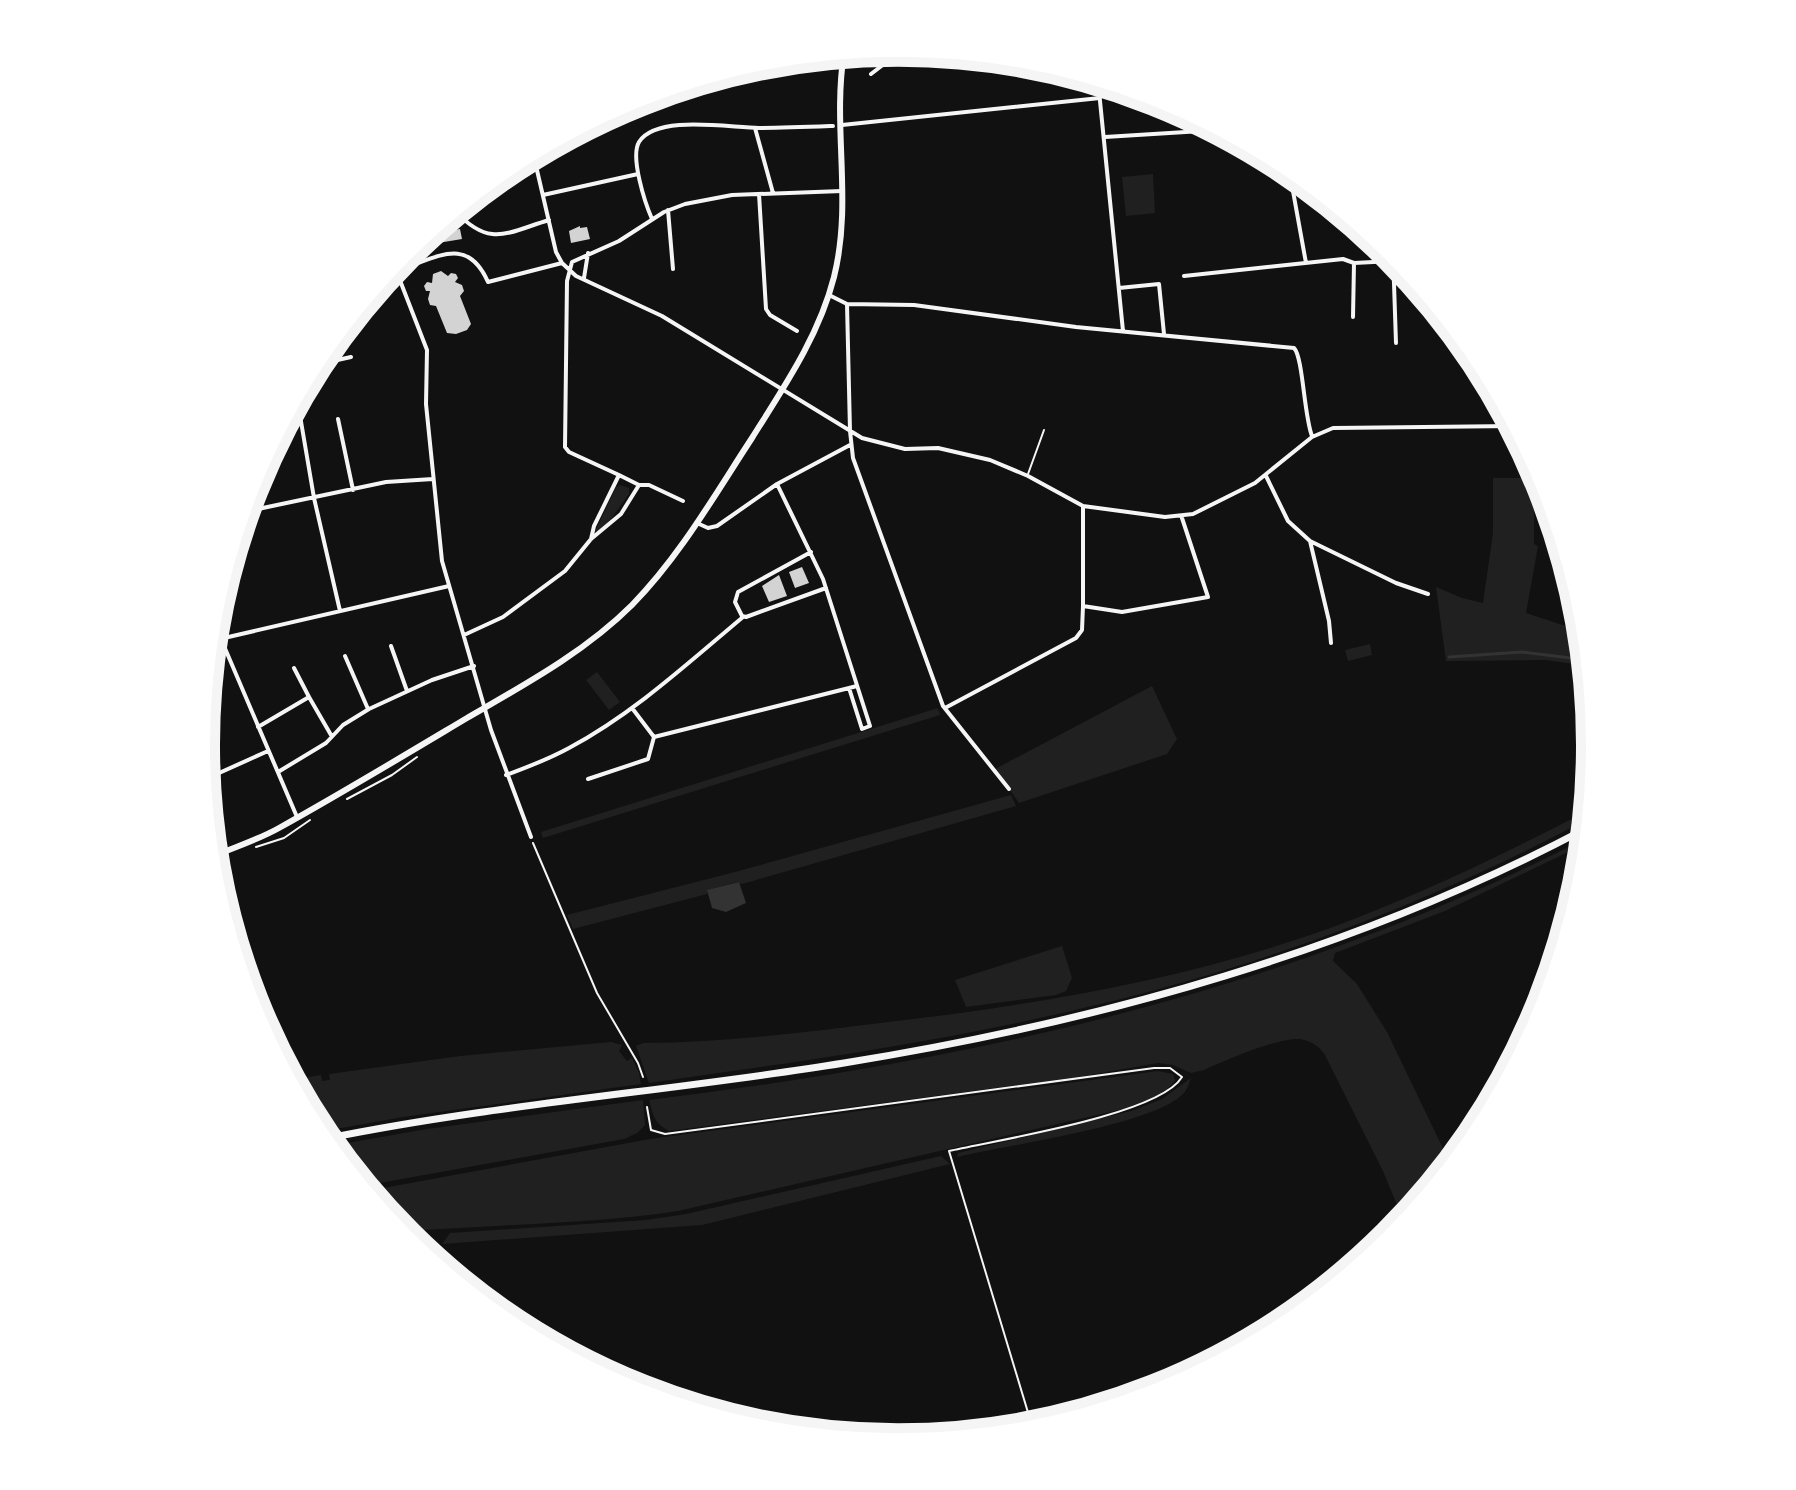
<svg xmlns="http://www.w3.org/2000/svg" width="1796" height="1490" viewBox="0 0 1796 1490" font-family="Cabin,sans-serif">
	<style>
		.green { fill: #202020 }
		.water { fill: #333 }
		.lines { fill: none; stroke-linecap: round; stroke-linejoin: round }
		.stream { stroke: #333; stroke-width: 3 }
		.building { fill: #d3d3d3 }
		.path { stroke: #f5f5f5; stroke-width: 2 }
		.service { stroke: #f5f5f5; stroke-width: 2 }
		.minor { stroke: #f5f5f5; stroke-width: 4 }
		.tertiary { stroke: #f5f5f5; stroke-width: 6 }
		.primary { stroke: #f5f5f5; stroke-width: 7 }
		.rim { fill: none; stroke: #f5f5f5; stroke-width: 10 }
	</style>
	<rect width="100%" height="100%" fill="#111"/>
	<path class="green" d="M1153 174 1155 213 1126 216 1122 177Z
		M1493 478H1520L1534 483V544L1538 546 1526 613 1584 632 1587 666 1546 660 1446 661 1436 587 1462 598 1483 603 1493 533Z
		M620 485 629 488V494L608 523 594 534 616 487Z
		M1370 644 1372 655 1348 661 1345 650Z
		M597 672 620 702 609 710 586 680Z
		M1152 686 1177 739 1167 754 1019 803 995 769Z
		M938 708 940 715 543 838 541 832Z
		M1011 795 1016 806 742 884 737 882 708 890 707 894 573 929 567 915 735 872Z
		M1589 810 1588 819C1432 902 1267 964 1096 1005 949 1041 798 1062 649 1083L636 1046 643 1043C727 1043 813 1031 897 1021 1047 1003 1198 977 1341 924 1426 892 1508 852 1589 810Z
		M1586 838 1585 844 1445 911 1335 953 1333 961 1357 984 1387 1032 1451 1165 1404 1222 1383 1171 1325 1055C1319 1046 1311 1041 1300 1039 1279 1037 1224 1061 1204 1070L1191 1073 1173 1065 1158 1063 1078 1077 669 1131C654 1123 653 1115 649 1100 977 1060 1291 991 1586 838Z
		M1062 946 1072 978 1066 991 1056 995 966 1007 955 980Z
		M238 960 273 1020 269 1023 245 982Z
		M611 1042 622 1045 619 1051 627 1061 632 1058 639 1073 641 1084 403 1117 319 1132 291 1080 321 1075 322 1081 330 1080 329 1074 460 1056Z
		M1158 1071 1173 1074 1175 1080C1164 1097 1140 1103 1123 1109L678 1211C587 1225 492 1224 400 1232L367 1191 650 1139Z
		M1191 1078C1189 1082 1189 1086 1186 1090 1165 1124 1001 1146 957 1157L958 1153 1131 1111 1162 1099Z
		M643 1100 645 1125 637 1133 624 1139 363 1186 330 1146 427 1129Z
		M941 1156 950 1164 702 1225 442 1244 450 1233 646 1220 686 1214Z"/>
	<path class="water" d="M739 882 746 903 726 912 712 908 707 890Z"/>
	<g class="lines">
		<path class="stream" d="M1449 657 1522 652 1587 660"/>
	</g>
	<path class="building" d="M580 226V228L587 227 590 239 571 243 569 231Z
		M460 229 462 239 438 243 437 233Z
		M441 271 448 276 451 273 456 274 458 278 455 282 462 285 464 291 460 296 471 324 467 330 456 334 447 333 436 306 430 305 428 299 430 291H426L424 286 427 282 432 283 433 274Z
		M802 567 809 583 795 588 789 572Z
		M779 575 787 596 769 602 762 586Z"/>
	<g class="lines">
		<path class="path" d="M347 799 392 775 417 757
			M533 843 597 993 638 1063 643 1077
			M256 847 284 838 310 820
			M213 866 225 860
			M647 1107 651 1130 665 1134 1154 1068H1170L1182 1077C1159 1115 997 1140 949 1151L1033 1429"/>
		<path class="service" d="M1028 474 1044 430"/>
		<path class="minor" d="M871 74 884 64V49
			M1098 81 1123 331
			M842 125 1100 98
			M755 128 773 193
			M1105 137 1218 130
			M533 153 556 252 562 263 576 276 662 316 862 438 905 449 938 448 990 460 1028 476 1083 506 1165 517 1193 514 1255 483 1312 437 1333 428 1514 426
			M1289 169 1306 263
			M759 194 766 309 770 315 797 331
			M543 195 638 174
			M668 210 673 269
			M455 211C490 248 506 233 549 220
			M652 219C645 203 630 157 639 142 657 114 730 128 759 128 784 128 808 127 833 126
			M1393 254 1396 343
			M394 265 427 350 426 404 442 561 491 730 531 837
			M408 267C443 254 469 239 488 282L562 263
			M387 274 396 271
			M1184 276 1343 259 1354 263 1393 261
			M584 278 588 253
			M1119 288 1159 284 1164 334
			M829 295 847 304 914 305 1076 327 1294 348C1303 357 1304 416 1312 436
			M847 304 850 431 853 458 943 706 1009 789
			M1353 317 1354 263
			M315 365 351 357
			M297 398 314 498 340 611
			M338 419 353 490
			M619 475 569 452 565 447 567 281 572 262 619 241 664 212 685 204 732 195 842 191
			M1266 476 1288 521 1310 541 1329 621 1331 643
			M777 484 823 579 870 726 862 729 849 688
			M639 485H649L683 501
			M1083 506V606L1122 612 1208 597 1182 518
			M244 512 386 482 433 479
			M697 523 708 528 717 526 777 484 850 445
			M1310 541 1396 583 1428 594
			M811 552 738 592 735 602 742 616 746 617 826 588
			M215 607 221 639 297 817
			M464 635 503 617 565 571 591 539 621 514 639 485 619 475 594 526 591 539
			M211 641 449 586
			M391 646 407 691
			M345 656 368 709
			M294 668 309 697
			M632 708 654 737
			M945 708 1076 638 1082 630 1083 606
			M258 727 309 697 331 735
			M654 737 857 686
			M203 768 208 778
			M278 772 326 743 343 725 369 709 432 680 474 666
			M506 775C528 767 549 759 569 748 633 714 688 663 743 617
			M208 778 268 751
			M588 779 648 759 654 737
			M205 790 208 778"/>
		<path class="tertiary" d="M212 857C234 847 258 840 279 828 342 793 405 755 467 718 524 685 585 652 632 605 680 556 714 496 752 438 784 387 819 336 834 277 853 201 832 128 844 53"/>
		<path class="primary" d="M324 1139C496 1104 672 1091 844 1063 1103 1021 1354 951 1587 828"/>
	</g>
	<path d="M0 0H1796V1490H0ZM215 745a683 683 0 1 1 1366 0a683 683 0 1 1-1366 0Z" fill="#fff" fill-rule="evenodd"/>
	<path class="rim" d="M215 745a683 683 0 1 1 1366 0a683 683 0 1 1-1366 0Z"/>
</svg>
